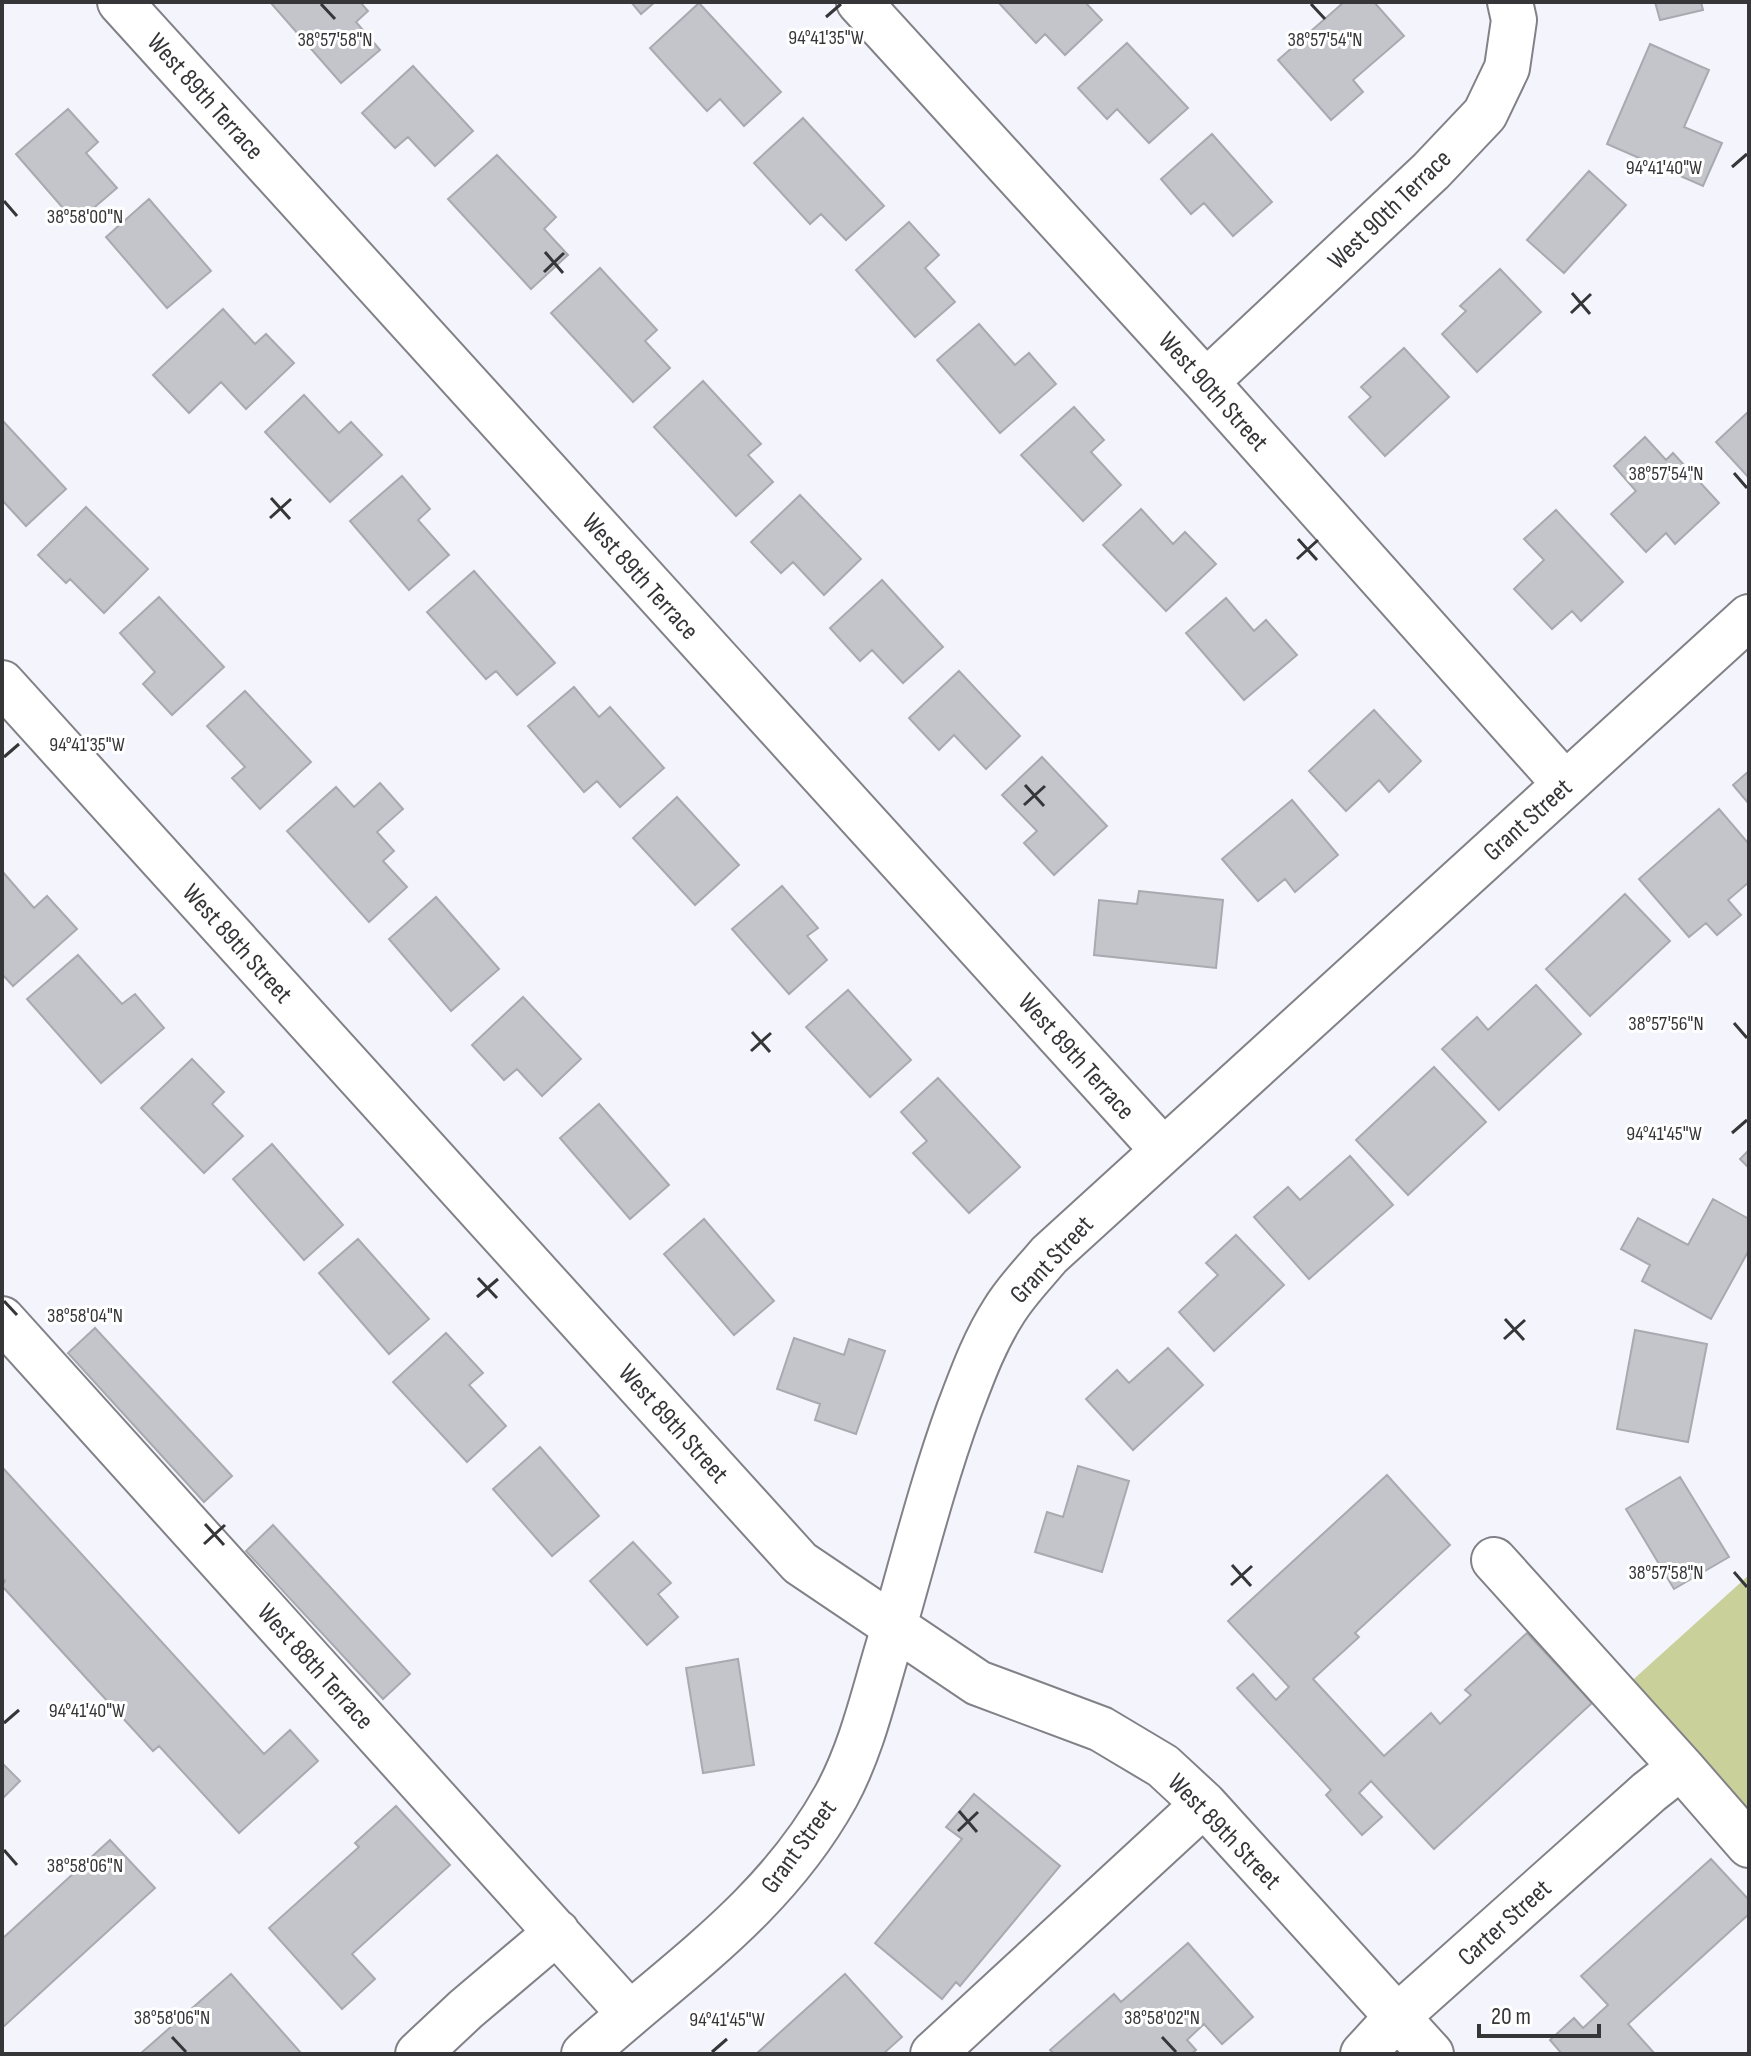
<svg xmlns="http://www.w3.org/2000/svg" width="1751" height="2056" viewBox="0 0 1751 2056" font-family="'Sofia Sans Condensed',sans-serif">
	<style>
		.green { fill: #cad09a }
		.building { fill: #c4c4cb; stroke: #a9a9b0; stroke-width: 2 }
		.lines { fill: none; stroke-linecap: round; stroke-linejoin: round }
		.minor-casing { stroke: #818187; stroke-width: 48 }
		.minor { stroke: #fff; stroke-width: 44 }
		.ticks { fill: none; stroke: #363639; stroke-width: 3 }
		.labels { text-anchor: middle; stroke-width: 6; stroke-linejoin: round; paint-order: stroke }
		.street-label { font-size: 26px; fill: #363639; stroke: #fff }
		.ticks-label { font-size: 20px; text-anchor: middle; fill: #363639; stroke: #fff; stroke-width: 6; stroke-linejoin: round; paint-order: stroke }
	</style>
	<rect width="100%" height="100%" fill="#f4f5fc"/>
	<path class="green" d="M1749 1575V1820L1626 1686Z"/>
	<path class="building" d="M270 2H360L368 11 356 22 380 50 341 83Z
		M631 2H655L641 14Z
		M998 2H1085L1102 20 1065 55 1045 34 1036 43Z
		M1344 2H1374L1404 36 1353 80 1363 92 1331 120 1278 60Z
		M1655 2H1701L1703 10 1660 20Z
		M699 3 781 92 744 126 720 99 707 111 650 48Z
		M1127 43 1188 108 1149 143 1117 109 1107 119 1078 88Z
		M1650 44 1709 70 1684 127 1722 143 1703 186 1607 144Z
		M413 66 473 131 435 166 408 137 395 148 362 113Z
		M68 109 98 142 86 153 117 188 76 223 16 154Z
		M803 118 884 206 846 240 821 214 810 224 754 163Z
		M1212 134 1272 202 1233 236 1204 203 1191 214 1161 179Z
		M497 155 556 217 544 229 568 255 531 289 448 199Z
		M1589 171 1626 205 1564 273 1527 240Z
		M149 199 211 271 167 308 106 237Z
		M909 222 939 255 925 268 955 302 915 337 856 270Z
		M600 268 657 330 645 341 670 368 633 402 551 313Z
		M1500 269 1541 312 1477 372 1442 334 1466 311 1460 306Z
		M223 309 255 344 266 334 294 363 246 409 221 382 189 413 153 375Z
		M979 324 1015 365 1029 353 1056 384 1000 433 937 360Z
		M1404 348 1449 397 1385 456 1349 417 1371 397 1361 387Z
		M703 381 761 444 748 455 773 482 736 516 654 427Z
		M304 395 339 433 351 422 382 455 330 502 265 432Z
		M1074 407 1104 440 1091 452 1121 485 1083 521 1021 455Z
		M1749 411V478L1716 442Z
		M2 420 66 489 26 526 2 500Z
		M1645 437 1666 460 1673 453 1719 503 1675 544 1666 533 1646 552 1611 514 1636 491 1614 466Z
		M402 476 430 509 418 520 449 555 409 590 350 521Z
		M800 495 861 559 824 595 793 562 781 573 751 542Z
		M86 507 148 569 104 613 70 579 66 583 38 555Z
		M1141 509 1173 544 1185 532 1216 564 1166 611 1103 545Z
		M1556 510 1623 582 1581 621 1572 611 1552 629 1514 589 1544 560 1524 539Z
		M474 571 555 663 517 695 496 671 486 679 427 612Z
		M882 580 943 647 903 683 872 650 860 661 830 628Z
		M159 597 224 667 172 715 143 684 155 672 120 633Z
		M1226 598 1254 631 1266 620 1297 655 1244 700 1186 633Z
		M959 671 1020 736 986 769 954 735 939 750 909 718Z
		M574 687 599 717 610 707 664 768 620 807 597 781 584 792 528 726Z
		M245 691 311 762 260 809 232 778 245 767 207 726Z
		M1374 710 1421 761 1389 792 1379 780 1346 811 1309 771Z
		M1042 757 1107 826 1054 875 1024 843 1037 831 1002 795Z
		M1749 771V804L1733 785Z
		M380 783 403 809 377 832 394 851 383 861 407 887 369 922 287 831 336 787 354 807Z
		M677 797 739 865 695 905 633 838Z
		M1292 800 1338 855 1295 892 1285 879 1258 901 1222 859Z
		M1719 809 1749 844V882L1728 900 1741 915 1717 935 1706 923 1689 937 1639 879Z
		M2 871 34 908 47 896 77 929 13 986 2 974Z
		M782 886 818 928 807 936 827 960 789 994 732 929Z
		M1139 891 1223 900 1216 968 1094 955 1099 900 1137 904Z
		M1625 894 1670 941 1590 1016 1546 969Z
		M436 897 499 969 451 1011 389 939Z
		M78 955 122 1004 135 994 164 1028 101 1083 27 999Z
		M1536 985 1581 1034 1499 1110 1442 1049 1477 1017 1488 1030Z
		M848 990 911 1060 870 1097 806 1027Z
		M523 997 581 1059 542 1096 517 1069 504 1080 472 1045Z
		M192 1059 224 1092 212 1104 243 1136 204 1173 141 1108Z
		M1434 1067 1486 1122 1408 1195 1356 1140Z
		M938 1078 1020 1167 969 1213 913 1153 927 1141 901 1112Z
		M599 1104 669 1185 630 1219 560 1138Z
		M272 1144 343 1225 304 1260 233 1179Z
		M1749 1150V1168L1740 1159Z
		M1350 1156 1393 1205 1309 1279 1254 1217 1288 1187 1300 1200Z
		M1713 1199 1749 1219V1250L1711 1319 1642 1281 1650 1265 1621 1249 1638 1218 1688 1245Z
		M704 1219 774 1301 734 1335 664 1254Z
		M1236 1235 1284 1285 1214 1351 1179 1312 1218 1275 1206 1263Z
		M358 1239 429 1319 389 1354 319 1273Z
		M95 1328 232 1476 204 1502 68 1353Z
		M1635 1330 1707 1344 1688 1442 1617 1429Z
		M446 1333 483 1373 469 1385 506 1426 467 1462 393 1382Z
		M794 1338 844 1355 849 1339 885 1351 856 1434 815 1420 820 1404 777 1389Z
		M1168 1348 1203 1385 1133 1450 1086 1399 1117 1370 1129 1383Z
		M540 1447 599 1516 552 1556 493 1489Z
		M1078 1466 1129 1481 1102 1572 1035 1552 1047 1512 1063 1517Z
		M2 1467 264 1754 290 1730 318 1761 239 1833 159 1746 153 1751 2 1586 5 1581 2 1578Z
		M1387 1475 1450 1545 1355 1633 1359 1637 1313 1679 1384 1756 1431 1713 1440 1724 1471 1695 1465 1690 1527 1633 1592 1703 1434 1849 1371 1781 1359 1793 1382 1817 1362 1835 1326 1795 1331 1790 1237 1688 1253 1674 1276 1700 1289 1687 1228 1621Z
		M1680 1477 1729 1557 1674 1589 1626 1509Z
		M273 1525 410 1674 383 1699 246 1551Z
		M633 1542 671 1583 658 1594 678 1617 647 1645 590 1581Z
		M738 1659 754 1765 703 1773 686 1668Z
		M2 1763 20 1781 2 1799Z
		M974 1794 1060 1866 960 1986 956 1982 942 1999 875 1943 962 1839 946 1827Z
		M396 1806 450 1865 352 1954 375 1979 342 2009 269 1928 359 1847 355 1843Z
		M110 1840 155 1888 2 2028V1939Z
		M1711 1859 1749 1900V1914L1628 2024 1655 2054H1562L1550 2040 1574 2018 1583 2028 1608 2005 1581 1976Z
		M1188 1943 1253 2017 1222 2044 1204 2024 1187 2040 1196 2050 1191 2054H1054L1050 2050 1114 1994 1121 2002Z
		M231 1974 301 2053 140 2054Z
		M845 1974 902 2037 883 2054H756Z"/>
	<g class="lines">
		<defs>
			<path id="minor" d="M120 2 1163 1150
				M859 2 1206 382 1565 784
				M1206 382 1431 171 1485 114 1507 68 1514 20 1510 2
				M2 683 800 1563 978 1683 1101 1729 1163 1766 1204 1804 1431 2054
				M2 1319 629 2013
				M1681 1767 1749 1845
				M418 2054 466 2009 557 1932
				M584 2054C676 1971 774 1908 836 1796 860 1752 872 1702 886 1654 910 1573 930 1490 959 1410 972 1376 984 1342 1004 1311 1016 1291 1034 1273 1049 1255L1749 617
				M933 2054 1204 1804
				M1363 2054 1397 2017 1649 1792 1681 1767 1494 1560"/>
		</defs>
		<use href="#minor" class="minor-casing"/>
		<use href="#minor" class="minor"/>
	</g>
	<path class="ticks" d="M321 4 335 19M1311 4 1325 19M826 17 841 4M1732 167 1747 154M4 201 17 216M545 252 563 273M544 272 564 253M1572 293 1590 314M1571 313 1591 294M1734 473 1747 488M271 498 290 519M270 518 291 499M1298 539 1317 560M1297 559 1318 540M4 757 19 744M1025 785 1044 806M1024 805 1045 786M1734 1023 1747 1038M752 1032 770 1052M751 1051 771 1033M1732 1133 1747 1120M478 1278 497 1298M477 1297 498 1279M4 1301 17 1315M1505 1319 1524 1340M1504 1339 1525 1320M205 1524 224 1545M204 1544 225 1525M1232 1565 1251 1586M1734 1572 1747 1587M1231 1585 1252 1566M4 1723 19 1710M959 1811 977 1832M958 1831 978 1812M4 1850 17 1865M172 2037 186 2052M1162 2037 1176 2052M712 2052 727 2039"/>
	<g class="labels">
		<g class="street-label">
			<text transform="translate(206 96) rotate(48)" y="9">West 89th Terrace</text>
			<text transform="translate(1389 209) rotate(-44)" y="9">West 90th Terrace</text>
			<text transform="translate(1214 391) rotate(48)" y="9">West 90th Street</text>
			<text transform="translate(641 576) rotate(48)" y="9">West 89th Terrace</text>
			<text transform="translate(1527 819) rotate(-42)" y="9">Grant Street</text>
			<text transform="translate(238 943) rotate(48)" y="9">West 89th Street</text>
			<text transform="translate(1077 1056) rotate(48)" y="9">West 89th Terrace</text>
			<text transform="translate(1051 1259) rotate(-47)" y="9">Grant Street</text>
			<text transform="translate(674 1423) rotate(48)" y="9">West 89th Street</text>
			<text transform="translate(316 1666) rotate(48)" y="9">West 88th Terrace</text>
			<text transform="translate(1225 1831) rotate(46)" y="9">West 89th Street</text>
			<text transform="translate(798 1846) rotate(-54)" y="9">Grant Street</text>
			<text transform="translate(1504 1922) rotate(-42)" y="9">Carter Street</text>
		</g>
	</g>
	<g class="ticks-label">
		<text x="826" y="44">94°41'35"W</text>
		<text x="335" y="46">38°57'58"N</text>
		<text x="1325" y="46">38°57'54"N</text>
		<text x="1664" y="174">94°41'40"W</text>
		<text x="85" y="223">38°58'00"N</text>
		<text x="1666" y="480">38°57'54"N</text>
		<text x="87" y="751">94°41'35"W</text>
		<text x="1666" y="1030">38°57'56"N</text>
		<text x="1664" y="1140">94°41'45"W</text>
		<text x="85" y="1322">38°58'04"N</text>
		<text x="1666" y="1579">38°57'58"N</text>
		<text x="87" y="1717">94°41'40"W</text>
		<text x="85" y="1872">38°58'06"N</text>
		<text x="172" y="2024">38°58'06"N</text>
		<text x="1162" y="2024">38°58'02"N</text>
		<text x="727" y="2026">94°41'45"W</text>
	</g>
	<rect width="1751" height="2056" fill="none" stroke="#363639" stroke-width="8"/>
	<path d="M1479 2024v12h120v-12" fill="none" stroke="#363639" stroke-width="4"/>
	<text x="1491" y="2024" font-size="24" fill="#363639" stroke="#ffffff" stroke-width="6" paint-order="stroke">20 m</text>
</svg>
